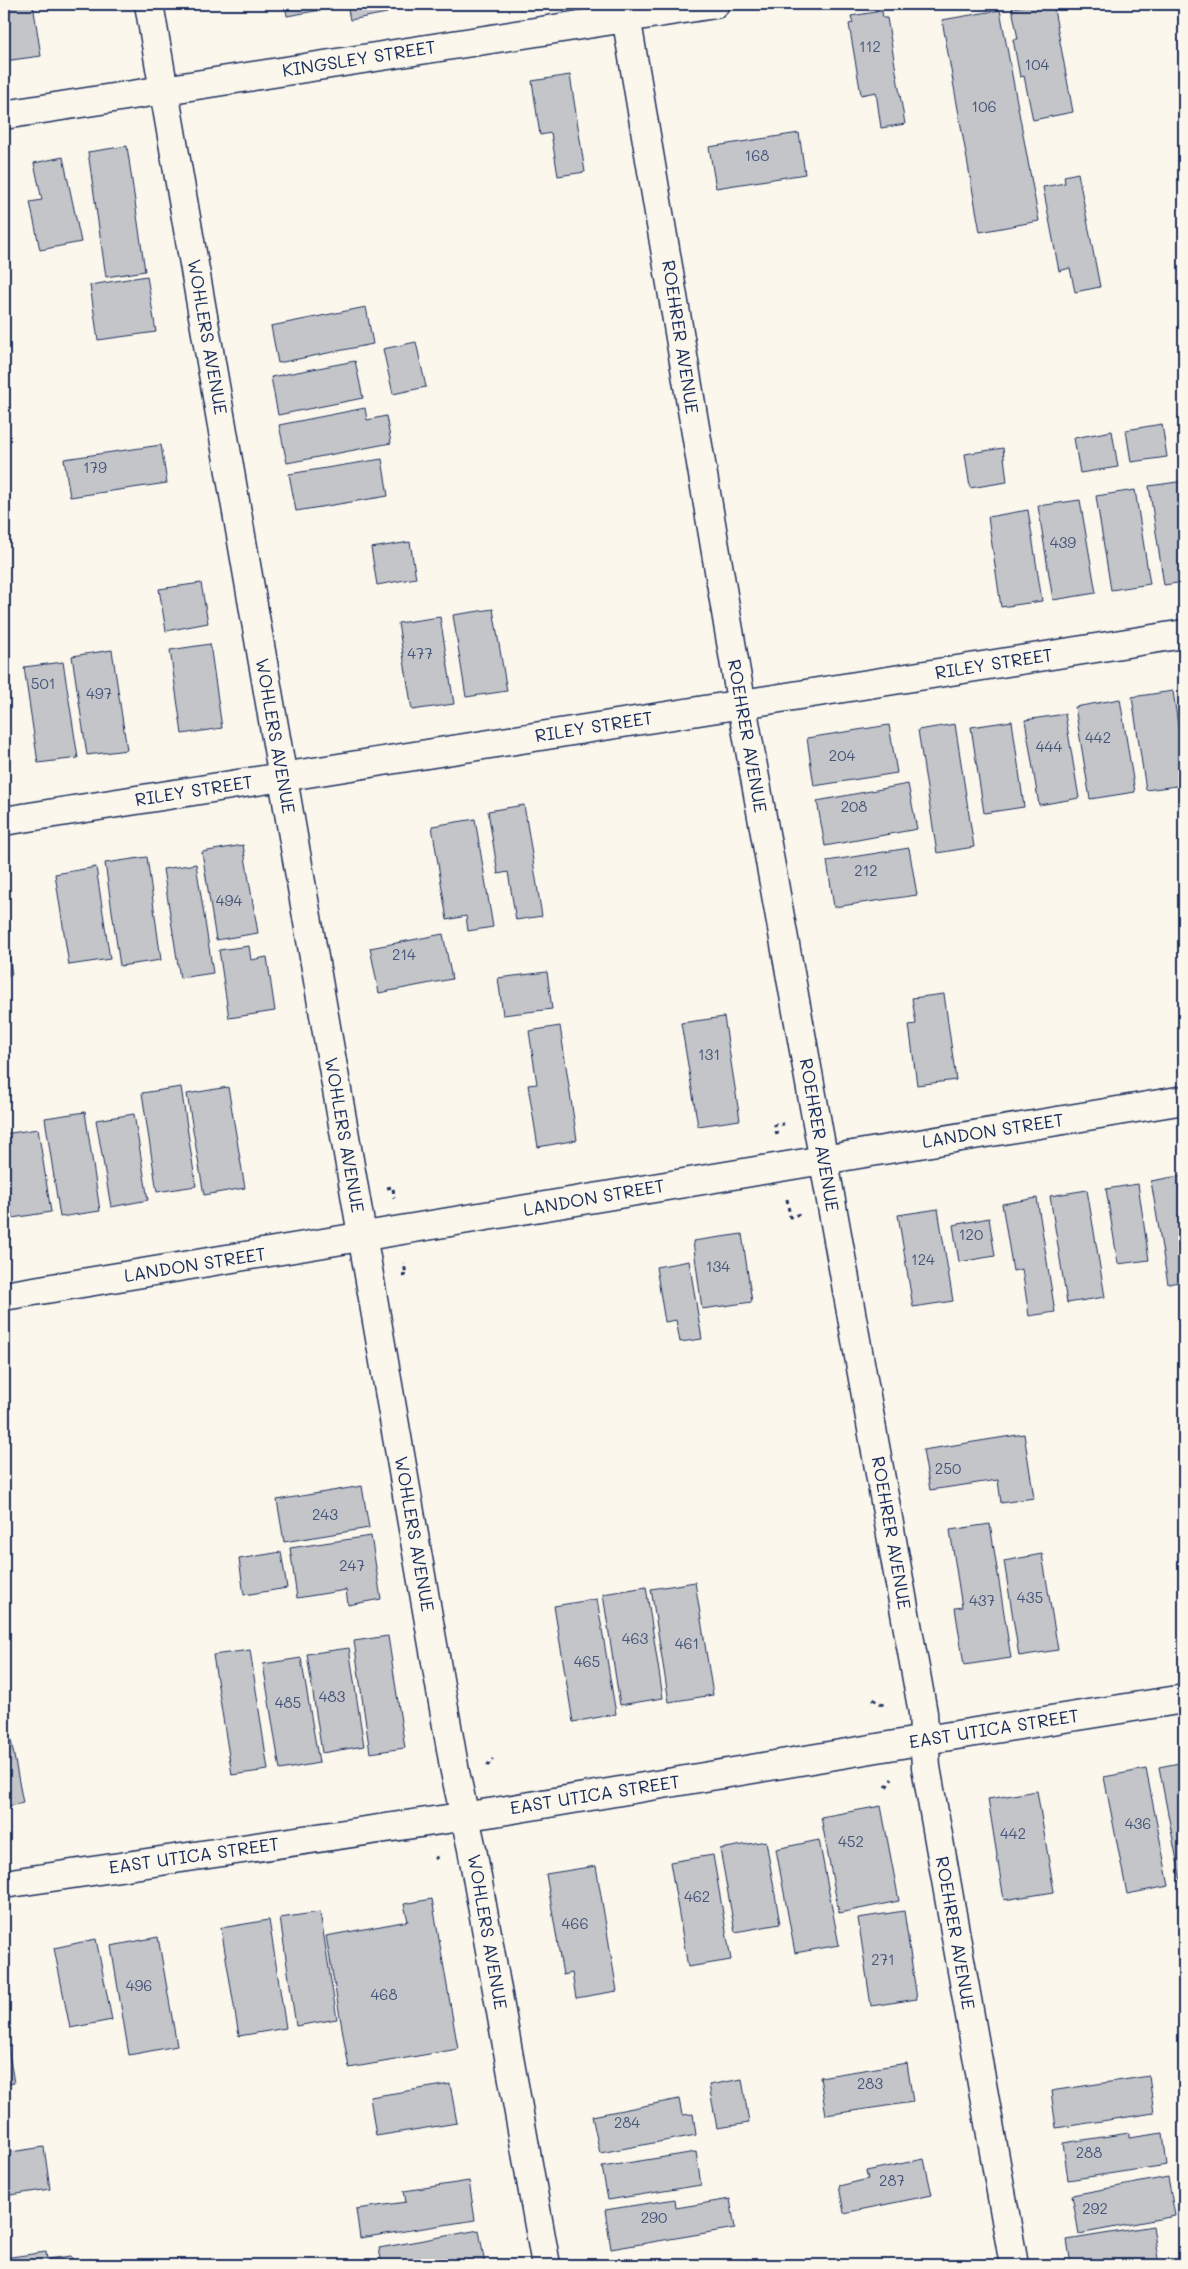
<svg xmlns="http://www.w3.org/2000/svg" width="1188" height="2269" viewBox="0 0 1188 2269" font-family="Mali,sans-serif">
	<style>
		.building { fill: #c3c5c9; stroke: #1b2f5e }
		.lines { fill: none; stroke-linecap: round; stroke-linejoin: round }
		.minor-casing { stroke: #1b2f5e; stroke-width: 31 }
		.tertiary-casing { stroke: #1b2f5e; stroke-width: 31 }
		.path { stroke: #1b2f5e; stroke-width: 3; stroke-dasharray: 4 4; stroke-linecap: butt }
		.minor { stroke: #fbf7ec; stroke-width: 28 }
		.tertiary { stroke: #fbf7ec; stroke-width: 28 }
		.labels { text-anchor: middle; stroke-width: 4; stroke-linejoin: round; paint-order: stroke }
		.number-label { font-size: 15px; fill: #455479 }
		.street-label { font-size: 18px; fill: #1b2f5e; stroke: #fbf7ec }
	</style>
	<rect width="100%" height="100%" fill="#fbf7ec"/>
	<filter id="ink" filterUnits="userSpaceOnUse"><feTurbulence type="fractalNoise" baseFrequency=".02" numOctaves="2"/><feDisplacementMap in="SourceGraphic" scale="10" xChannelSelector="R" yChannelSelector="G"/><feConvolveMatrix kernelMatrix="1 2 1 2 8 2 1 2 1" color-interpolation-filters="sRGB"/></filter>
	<g filter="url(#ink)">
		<path class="building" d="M4 4H33L41 56 4 61Z
			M285 4H331L332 8 287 16Z
			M347 4H385L387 13 350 20Z
			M1036 4H1053L1073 112 1033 120 1024 76 1020 77 1013 39H1018L1012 8Z
			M1000 10 1039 221 980 232 942 20Z
			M882 11 883 18H887L905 124 881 128 876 92 861 95 849 24 853 23 851 16Z
			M570 75 585 172 558 176 551 133 540 135 532 81Z
			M799 133 805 174 716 188 709 147Z
			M127 146 145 271 106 277 88 152Z
			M63 157 81 242 40 250 30 202 42 200 34 163Z
			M1078 173 1100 287 1075 292 1070 268 1059 271 1043 187 1065 183 1064 176Z
			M147 276 156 332 98 340 90 285Z
			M366 307 373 344 278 363 271 326Z
			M416 342 426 387 393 394 383 349Z
			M355 361 363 398 278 415 271 377Z
			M365 408 367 420 386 416 391 443 287 463 279 425Z
			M1162 424 1167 457 1131 462 1126 430Z
			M1112 431 1118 467 1080 473 1074 438Z
			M161 445 167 483 70 497 64 459Z
			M1003 448 1007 482 970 488 965 454Z
			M382 459 388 496 296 511 289 474Z
			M1184 481V582L1164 585 1149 486Z
			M1135 490 1150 584 1111 590 1096 496Z
			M1080 500 1096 593 1053 600 1038 506Z
			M1028 510 1042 601 1001 607 988 517Z
			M410 542 416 578 377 585 371 548Z
			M201 583 208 623 166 631 159 589Z
			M493 609 507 691 466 697 453 615Z
			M440 617 454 704 412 710 398 623Z
			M210 644 222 728 182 734 170 650Z
			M112 650 127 750 87 755 72 656Z
			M63 662 78 758 38 763 24 667Z
			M1173 691 1184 765V785L1146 790 1132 697Z
			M1120 699 1135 792 1090 799 1075 707Z
			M1065 714 1079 798 1039 805 1025 720Z
			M1012 721 1024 807 984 813 971 727Z
			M955 724 974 847 937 853 918 730Z
			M889 725 897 773 814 786 807 738Z
			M908 784 917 829 825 846 817 801Z
			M524 805 542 916 516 920 508 872 498 874 488 811Z
			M475 819 493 927 468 931 466 916 447 920 432 826Z
			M243 845 258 933 216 940 202 852Z
			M909 848 917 895 834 907 827 861Z
			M147 857 161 960 120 966 105 863Z
			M196 864 213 973 180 978 163 869Z
			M96 867 110 959 69 965 55 874Z
			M4 919 12 975 4 977Z
			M443 934 452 979 379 993 370 948Z
			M249 946 251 960 267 957 275 1011 229 1018 219 950Z
			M547 972 552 1009 503 1015 498 978Z
			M944 994 956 1080 917 1085 909 1025 916 1024 912 998Z
			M724 1017 740 1120 698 1126 681 1023Z
			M560 1026 577 1140 538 1147 528 1085 537 1084 529 1031Z
			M181 1087 196 1186 157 1192 142 1093Z
			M228 1087 245 1188 204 1195 187 1094Z
			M85 1112 100 1211 60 1217 45 1118Z
			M134 1114 148 1200 111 1207 96 1120Z
			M38 1129 51 1212 12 1218 4 1166V1134Z
			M1184 1175V1281L1168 1284 1151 1181Z
			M1138 1184 1149 1260 1118 1264 1106 1189Z
			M1087 1190 1105 1297 1067 1303 1050 1196Z
			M1037 1198 1055 1312 1029 1316 1022 1269 1013 1271 1002 1204Z
			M938 1209 953 1301 913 1307 898 1215Z
			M989 1218 995 1256 959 1262 953 1225Z
			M742 1234 752 1302 702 1309 693 1241Z
			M689 1261 702 1339 680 1342 676 1320 665 1322 656 1267Z
			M1024 1434 1034 1498 1001 1503 998 1480 930 1490 923 1450Z
			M362 1486 369 1528 284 1542 277 1500Z
			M990 1524 1011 1658 964 1665 955 1608 962 1607 950 1530Z
			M371 1536 381 1599 348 1605 346 1590 297 1598 290 1548Z
			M281 1552 287 1588 244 1595 239 1559Z
			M1042 1554 1058 1650 1019 1656 1004 1561Z
			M695 1582 713 1695 669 1702 651 1589Z
			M646 1587 663 1698 620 1705 603 1594Z
			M597 1599 616 1714 573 1722 554 1606Z
			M388 1636 405 1748 370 1753 354 1641Z
			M349 1648 364 1746 322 1753 307 1654Z
			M250 1650 268 1770 232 1775 213 1655Z
			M301 1658 319 1763 280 1770 263 1664Z
			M4 1703 23 1803 4 1807Z
			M1184 1762V1887H1182L1159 1767Z
			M1146 1769 1169 1886 1127 1894 1104 1777Z
			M1037 1791 1054 1892 1004 1900 988 1799Z
			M881 1806 899 1901 839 1913 821 1817Z
			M819 1840 839 1945 795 1953 776 1849Z
			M766 1841 780 1924 735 1932 720 1849Z
			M713 1855 731 1960 688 1967 670 1862Z
			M596 1866 617 1991 576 1998 572 1973 563 1975 546 1874Z
			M432 1899 458 2049 349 2068 326 1936 408 1921 404 1904Z
			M904 1911 917 1999 871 2006 858 1918Z
			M320 1912 337 2019 296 2026 280 1918Z
			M269 1920 286 2028 239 2036 221 1928Z
			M158 1937 177 2046 129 2055 111 1946Z
			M96 1939 112 2020 70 2028 54 1948Z
			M4 2023 14 2083 4 2085Z
			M907 2063 913 2102 826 2115 820 2077Z
			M1149 2076 1154 2113 1056 2128 1051 2091Z
			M742 2079 749 2123 717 2128 709 2085Z
			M450 2084 457 2123 376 2136 370 2097Z
			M679 2099 682 2115 693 2114 696 2135 600 2153 592 2116Z
			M1129 2133V2138L1163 2133 1167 2165 1068 2180 1063 2143Z
			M44 2147 50 2189 4 2196V2153Z
			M696 2152 701 2185 608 2200 602 2167Z
			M924 2159 932 2195 844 2213 839 2186 868 2179 866 2171Z
			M1168 2177 1175 2216 1079 2234 1072 2195Z
			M469 2181 475 2220 360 2238 356 2209 406 2202 404 2191Z
			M675 2199 676 2208 730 2199 735 2228 611 2249 605 2210Z
			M1153 2226 1159 2265H1071L1067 2240Z
			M479 2230 485 2265H382L379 2248Z
			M46 2252 47 2259 71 2256 73 2265H4V2258Z"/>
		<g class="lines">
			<defs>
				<path id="minor" d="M149 4 455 1772 472 1849 546 2265
					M624 4 736 672 923 1713 926 1767 1014 2265
					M4 115 715 4
					M4 821 1184 634
					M4 1296 1184 1100"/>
				<path id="tertiary" d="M4 1884 495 1812 925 1740 1184 1699"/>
			</defs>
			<use href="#minor" class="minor-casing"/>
			<use href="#tertiary" class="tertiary-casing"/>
			<path class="path" d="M777 1135 775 1125 784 1124
				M387 1188 393 1187 394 1198
				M787 1199 790 1217 800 1214
				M402 1276 406 1275 404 1263
				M873 1699 887 1707
				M487 1766 493 1759
				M886 1787 892 1779
				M434 1859 441 1855"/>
			<use href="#minor" class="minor"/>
			<use href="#tertiary" class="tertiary"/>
		</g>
	</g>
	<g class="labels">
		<g class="number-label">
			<text x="870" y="52">112</text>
			<text x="1037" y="70">104</text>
			<text x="984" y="112">106</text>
			<text x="757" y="161">168</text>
			<text x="95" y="473">179</text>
			<text x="1063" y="548">439</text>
			<text x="420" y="659">477</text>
			<text x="43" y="689">501</text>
			<text x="99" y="699">497</text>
			<text x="1098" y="743">442</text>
			<text x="1049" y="752">444</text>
			<text x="842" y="761">204</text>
			<text x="854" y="812">208</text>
			<text x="866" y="876">212</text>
			<text x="229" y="906">494</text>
			<text x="404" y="960">214</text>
			<text x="709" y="1060">131</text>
			<text x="971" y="1240">120</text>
			<text x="923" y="1265">124</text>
			<text x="718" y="1272">134</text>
			<text x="948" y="1474">250</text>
			<text x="325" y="1520">243</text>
			<text x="352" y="1571">247</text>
			<text x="1030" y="1603">435</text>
			<text x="982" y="1606">437</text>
			<text x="635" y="1644">463</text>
			<text x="687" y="1649">461</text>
			<text x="587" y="1667">465</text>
			<text x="332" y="1702">483</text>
			<text x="288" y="1708">485</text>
			<text x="1138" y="1829">436</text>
			<text x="1013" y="1839">442</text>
			<text x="851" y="1847">452</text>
			<text x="697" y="1902">462</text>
			<text x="575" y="1929">466</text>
			<text x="883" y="1965">271</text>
			<text x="139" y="1991">496</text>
			<text x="384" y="2000">468</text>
			<text x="870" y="2089">283</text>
			<text x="627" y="2128">284</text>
			<text x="1089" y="2158">288</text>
			<text x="892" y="2186">287</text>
			<text x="1095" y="2214">292</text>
			<text x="654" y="2223">290</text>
		</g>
		<g class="street-label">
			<text transform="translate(359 59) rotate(-9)" y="6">KINGSLEY STREET</text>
			<text transform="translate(207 337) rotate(80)" y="6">WOHLERS AVENUE</text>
			<text transform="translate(680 337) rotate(81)" y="6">ROEHRER AVENUE</text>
			<text transform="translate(994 664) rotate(-9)" y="6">RILEY STREET</text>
			<text transform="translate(594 727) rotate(-9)" y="6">RILEY STREET</text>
			<text transform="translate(275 736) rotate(80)" y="6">WOHLERS AVENUE</text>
			<text transform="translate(747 736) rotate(80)" y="6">ROEHRER AVENUE</text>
			<text transform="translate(194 791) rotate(-9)" y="6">RILEY STREET</text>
			<text transform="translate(993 1131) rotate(-9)" y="6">LANDON STREET</text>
			<text transform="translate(344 1135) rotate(80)" y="6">WOHLERS AVENUE</text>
			<text transform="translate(819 1135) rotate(80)" y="6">ROEHRER AVENUE</text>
			<text transform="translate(594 1198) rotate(-10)" y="6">LANDON STREET</text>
			<text transform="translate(195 1265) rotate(-9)" y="6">LANDON STREET</text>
			<text transform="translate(891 1533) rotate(80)" y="6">ROEHRER AVENUE</text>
			<text transform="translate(414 1534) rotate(80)" y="6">WOHLERS AVENUE</text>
			<text transform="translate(994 1729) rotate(-9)" y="6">EAST UTICA STREET</text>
			<text transform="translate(595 1795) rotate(-9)" y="6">EAST UTICA STREET</text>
			<text transform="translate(194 1856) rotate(-8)" y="6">EAST UTICA STREET</text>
			<text transform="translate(487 1932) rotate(80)" y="6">WOHLERS AVENUE</text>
			<text transform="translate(955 1933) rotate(80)" y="6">ROEHRER AVENUE</text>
		</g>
	</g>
	<rect width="1188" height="2269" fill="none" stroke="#fbf7ec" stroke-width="20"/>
	<rect x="10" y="10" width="1168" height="2249" fill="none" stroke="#1b2f5e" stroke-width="2" filter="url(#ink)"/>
</svg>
